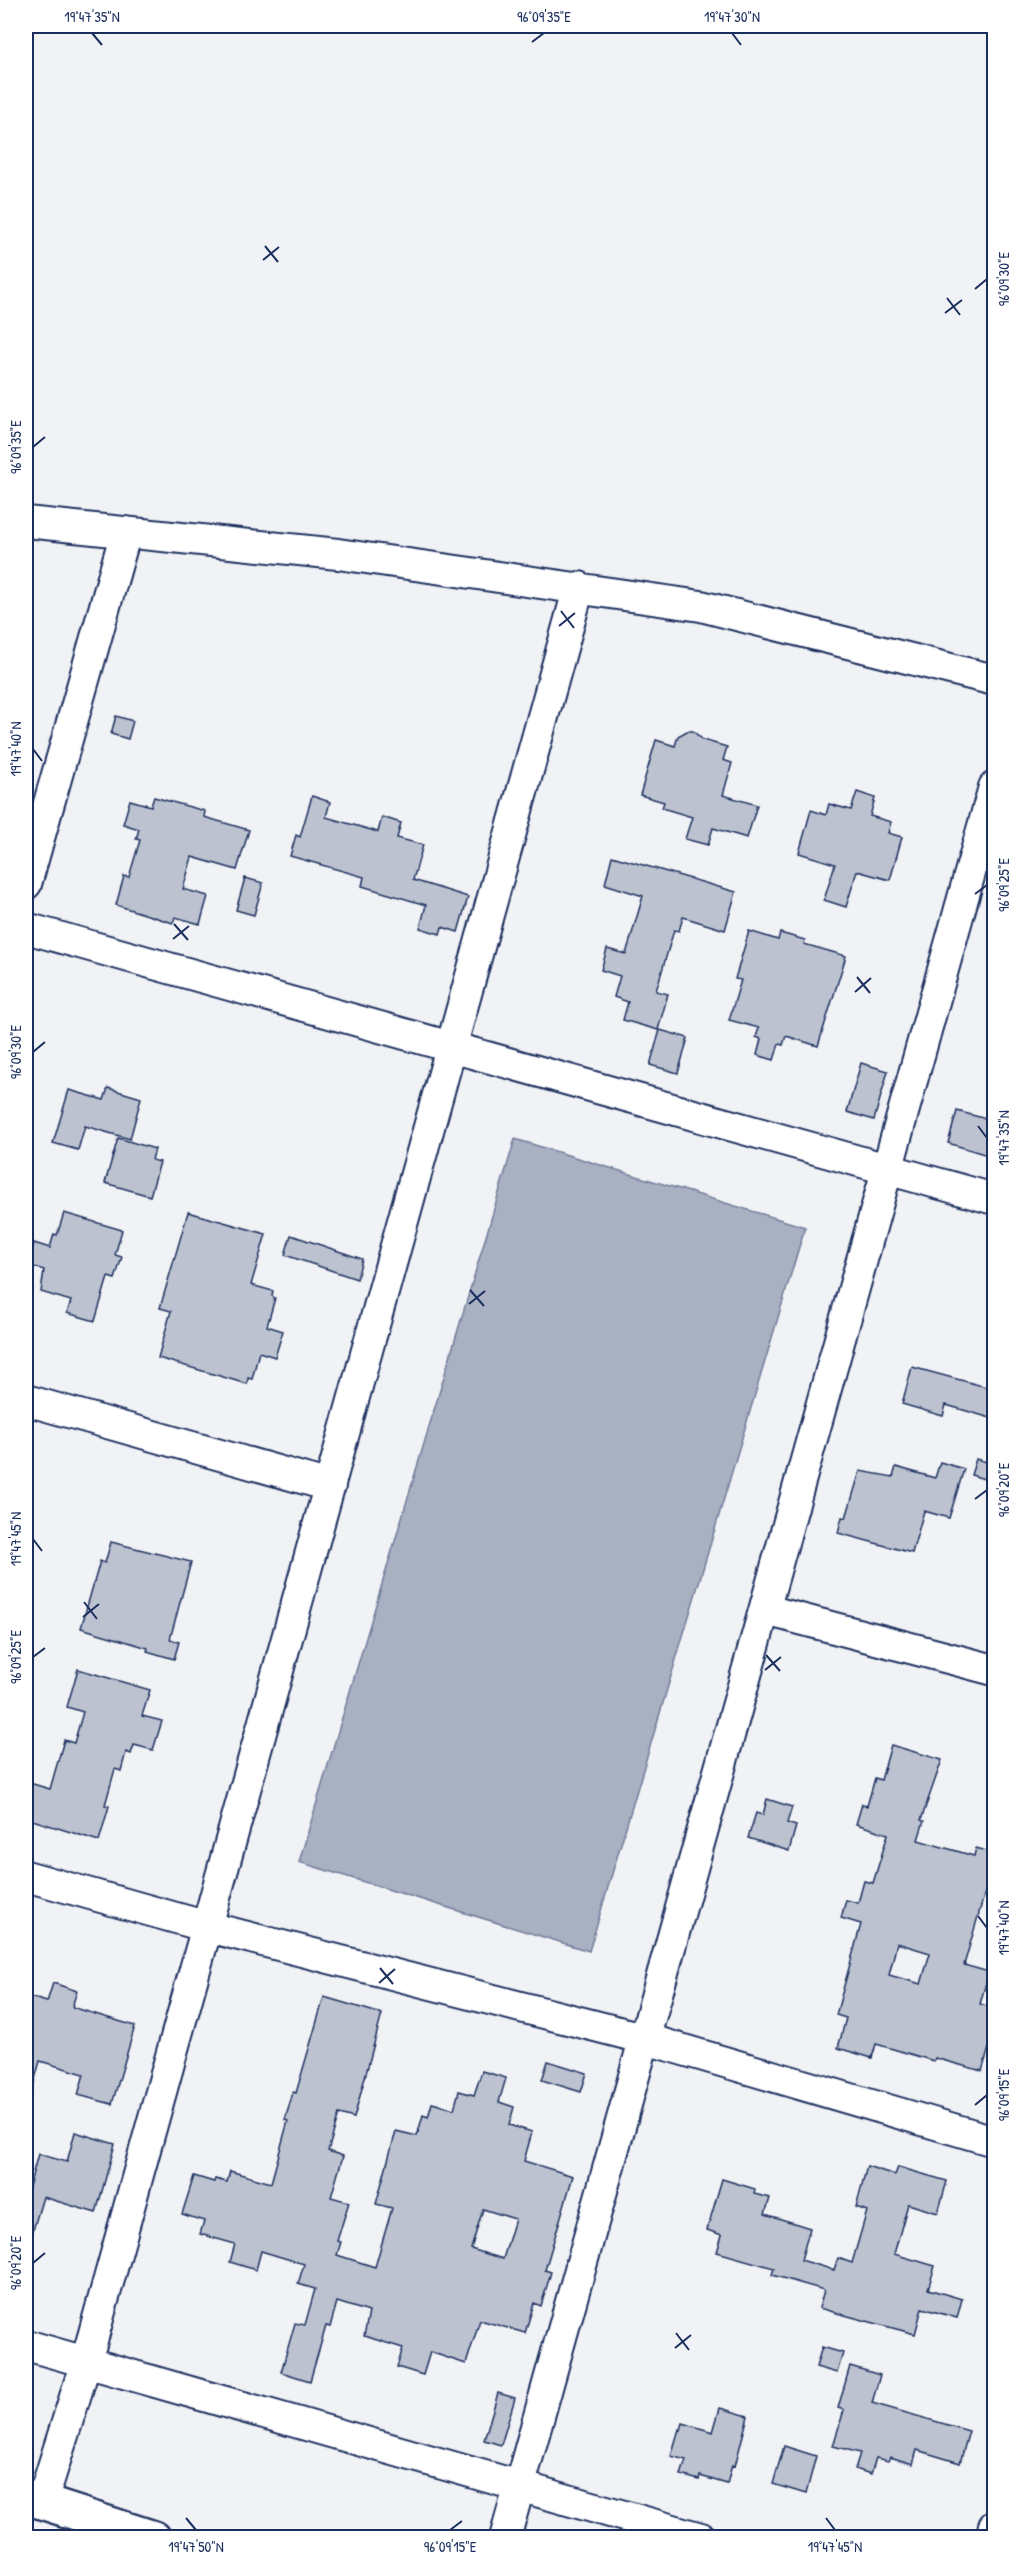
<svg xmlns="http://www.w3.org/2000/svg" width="1020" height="2563" viewBox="0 0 1020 2563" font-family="'Patrick Hand',sans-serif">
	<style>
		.water { fill: #a8b0c2; stroke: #707c9a; stroke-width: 1.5 }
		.building { fill: #bcc2d0; stroke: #1b2f5e; stroke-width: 1.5; fill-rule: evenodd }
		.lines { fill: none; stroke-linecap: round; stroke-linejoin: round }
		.minor-casing { stroke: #1b2f5e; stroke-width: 34 }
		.major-casing { stroke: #1b2f5e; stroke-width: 38 }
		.minor { stroke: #fff; stroke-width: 30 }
		.major { stroke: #fff; stroke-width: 33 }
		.ticks { fill: none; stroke: #1b2f5e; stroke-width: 2 }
		.neatline { fill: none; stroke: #1b2f5e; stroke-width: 2 }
		.ticks-label { font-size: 15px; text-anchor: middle; fill: #1b2f5e }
	</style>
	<rect width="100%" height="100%" fill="#f1f2f5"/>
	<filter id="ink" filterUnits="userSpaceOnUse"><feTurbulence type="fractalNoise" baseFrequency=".0167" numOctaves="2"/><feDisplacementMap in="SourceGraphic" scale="12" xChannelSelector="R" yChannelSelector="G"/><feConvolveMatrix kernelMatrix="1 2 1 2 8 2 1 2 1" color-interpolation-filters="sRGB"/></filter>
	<g filter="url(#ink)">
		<path class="water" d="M515 1139 805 1227 589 1951 299 1862Z"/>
		<path class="building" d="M116 716 133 721 128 739 111 734Z
			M687 731H693L703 740 727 747 723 760 732 763 723 795 757 805 747 838 713 828 708 845 685 839 692 817 662 808 664 802 640 795 656 740 675 746 678 736Z
			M857 792 875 798 870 816 891 822 888 833 902 837 890 880 857 871 846 907 824 900 835 864 799 853 811 810 826 815 829 804 851 810Z
			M312 796 330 802 326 817 378 832 382 817 401 823 397 838 423 845 413 880 468 897 458 932 442 927 440 934 420 928 426 905 362 886 364 877 290 856 296 835 300 837Z
			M154 797 205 811 204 817 249 830 237 870 192 857 183 889 208 896 200 924 175 917 173 923 116 905 124 876 129 877 140 840 136 839 139 829 123 824 130 800 151 806Z
			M612 856 736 892 725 930 683 917 679 931 674 930 656 991 668 994 658 1030 623 1020 628 1002 614 997 620 976 601 970 607 949 626 954 643 896 605 884Z
			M245 878 263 883 254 915 236 910Z
			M749 931 778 940 780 933 805 940 804 944 846 956 818 1046 786 1036 783 1045 779 1044 774 1060 757 1055 761 1039 756 1037 759 1028 729 1020 741 980 735 979Z
			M660 1030 688 1038 678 1073 650 1065Z
			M861 1063 888 1071 874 1120 847 1112Z
			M108 1088 141 1098 130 1139 85 1126 78 1150 53 1143 69 1090 104 1100Z
			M957 1111 994 1121V1157L948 1143Z
			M118 1138 155 1149 152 1160 160 1162 150 1196 105 1183Z
			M188 1212 266 1234 251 1285 273 1291 272 1296 275 1298 267 1326 283 1331 275 1357 259 1352 252 1379 248 1378 247 1384 158 1358 171 1311 160 1308Z
			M64 1213 122 1230 115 1255 122 1257 115 1279 108 1277 95 1321 67 1313 71 1301 41 1292 44 1270 28 1265 34 1243 50 1248 54 1234 57 1235Z
			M291 1235 362 1259 357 1279 285 1255Z
			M912 1367 994 1389V1419L946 1405 943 1416 902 1404Z
			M976 1459 994 1464V1482L971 1475Z
			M940 1462 964 1469 949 1518 924 1511 912 1553 838 1533 842 1517 846 1518 860 1471 893 1477 896 1467 935 1478Z
			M111 1542 191 1562 170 1639 179 1642 174 1659 147 1651 148 1648 81 1628 100 1561 105 1563Z
			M78 1669 150 1690 142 1716 162 1721 153 1750 134 1745 131 1754 126 1752 121 1771 115 1769 105 1805 109 1806 99 1841 26 1818V1782L50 1789 64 1740 74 1743 83 1712 67 1707Z
			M891 1745 942 1760 921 1820 924 1821 918 1840 974 1856 976 1848 994 1853V1876L990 1893 985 1892 964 1965 989 1972 980 2004 994 2008V2039L992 2038 982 2071 935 2058 934 2061 876 2044 872 2058 838 2048 846 2018 836 2015 861 1924 841 1918 846 1900 858 1903 864 1881 873 1883 888 1834 856 1824 862 1804 867 1806 875 1778 881 1780ZM897 1943 930 1953 921 1984 889 1975Z
			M767 1799 792 1807 787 1823 796 1826 789 1851 748 1838 756 1813 763 1815Z
			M53 1983 77 1991 72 2007 135 2026 112 2104 78 2095 84 2074 40 2061 31 2094 26 2093V1996L47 2002Z
			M324 1997 382 2014 354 2118 339 2114 328 2151 343 2156 331 2197 349 2202 337 2241 341 2242 337 2255 375 2267 392 2208 376 2204 396 2131 417 2136 423 2115 428 2117 432 2103 454 2109 459 2091 474 2095 482 2071 506 2078 499 2102 514 2107 509 2125 532 2132 524 2161 573 2176 545 2270 551 2272 541 2306 534 2303 525 2333 480 2320 466 2364 430 2352 423 2375 397 2367 403 2348 364 2336 369 2312 337 2302 330 2327 326 2326 310 2381 281 2372 295 2323 305 2325 315 2289 298 2284 304 2264 261 2251 256 2270 230 2262 235 2244 200 2234 204 2221 182 2214 194 2176 214 2182 215 2179 227 2182 230 2171 271 2183 288 2121 285 2120 293 2092 296 2093ZM483 2209 515 2219 503 2259 471 2249Z
			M548 2061 587 2073 581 2092 542 2080Z
			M75 2132 115 2144 96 2213 43 2197 30 2240 26 2239V2198L38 2154 67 2162Z
			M867 2166 895 2175 898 2167 947 2181 938 2213 908 2204 894 2254 935 2266 928 2289 962 2299 957 2318 922 2308 915 2334 837 2313 819 2308 824 2290 772 2275 774 2268 717 2252 722 2235 707 2230 722 2179 755 2189 754 2194 770 2198 765 2214 810 2228 801 2260 834 2270 838 2258 852 2263 867 2211 856 2207Z
			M822 2347 843 2353 837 2373 816 2367Z
			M850 2366 880 2375 872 2403 969 2431 960 2463 917 2450 913 2464 890 2457 888 2461 876 2458 871 2474 855 2469 860 2453 833 2446 844 2410 838 2408Z
			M498 2393 515 2398 501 2445 484 2440Z
			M720 2408 748 2416 735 2466 732 2465 727 2484 700 2476 699 2480 681 2475 686 2460 671 2456 679 2429 681 2430 683 2423 713 2432Z
			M784 2446 816 2456 806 2494 773 2484Z"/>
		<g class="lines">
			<defs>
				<path id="minor" d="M26 522 338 554 701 606 994 680
					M26 884 126 532
					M26 928 994 1199
					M26 1400 330 1486
					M766 1610 994 1670
					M26 1876 208 1927 646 2039 994 2141
					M26 2345 701 2538
					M42 2502 86 2362 579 587
					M505 2538 994 787
					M991 2538 994 2526"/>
				<path id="major" d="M26 2497 154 2538"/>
			</defs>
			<use href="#minor" class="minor-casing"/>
			<use href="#major" class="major-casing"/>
			<use href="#minor" class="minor"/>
			<use href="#major" class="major"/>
		</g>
	</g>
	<path class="ticks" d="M92 33 102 45M732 33 741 45M532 42 544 33M265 246 278 262M263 260 279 247M975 289 987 279M947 298 960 315M945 313 962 300M33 447 45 437M561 611 574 628M559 626 575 613M33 749 42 761M975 894 987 885M174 924 188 940M173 939 189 926M857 977 870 993M855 992 871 978M33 1052 45 1042M978 1126 987 1138M470 1290 484 1306M469 1304 485 1291M975 1499 987 1490M33 1539 42 1551M84 1602 97 1619M83 1617 99 1604M766 1655 780 1671M33 1657 45 1648M765 1670 781 1657M978 1916 987 1928M380 1968 393 1984M379 1983 395 1969M975 2105 987 2095M33 2263 45 2253M676 2333 689 2350M675 2348 691 2335M186 2518 196 2530M826 2518 835 2530M450 2530 462 2521"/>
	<rect width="1020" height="2563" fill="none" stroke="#fff" stroke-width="66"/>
	<rect x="33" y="33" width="954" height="2497" class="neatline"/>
	<g class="ticks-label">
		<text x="92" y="22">19°47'35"N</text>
		<text x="544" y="22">96°09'35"E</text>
		<text x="732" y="22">19°47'30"N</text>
		<text transform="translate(1004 279) rotate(-90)" y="5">96°09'30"E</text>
		<text transform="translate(16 447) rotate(-90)" y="5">96°09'35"E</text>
		<text transform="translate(16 749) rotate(-90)" y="5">19°47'40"N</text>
		<text transform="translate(1004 885) rotate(-90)" y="5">96°09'25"E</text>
		<text transform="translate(16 1052) rotate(-90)" y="5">96°09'30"E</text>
		<text transform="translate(1004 1138) rotate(-90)" y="5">19°47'35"N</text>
		<text transform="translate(1004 1490) rotate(-90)" y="5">96°09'20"E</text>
		<text transform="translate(16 1539) rotate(-90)" y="5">19°47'45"N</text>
		<text transform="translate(16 1657) rotate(-90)" y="5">96°09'25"E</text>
		<text transform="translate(1004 1928) rotate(-90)" y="5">19°47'40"N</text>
		<text transform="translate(1004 2095) rotate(-90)" y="5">96°09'15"E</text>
		<text transform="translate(16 2263) rotate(-90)" y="5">96°09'20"E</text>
		<text x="196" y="2552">19°47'50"N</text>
		<text x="450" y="2552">96°09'15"E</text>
		<text x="835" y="2552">19°47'45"N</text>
	</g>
</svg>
